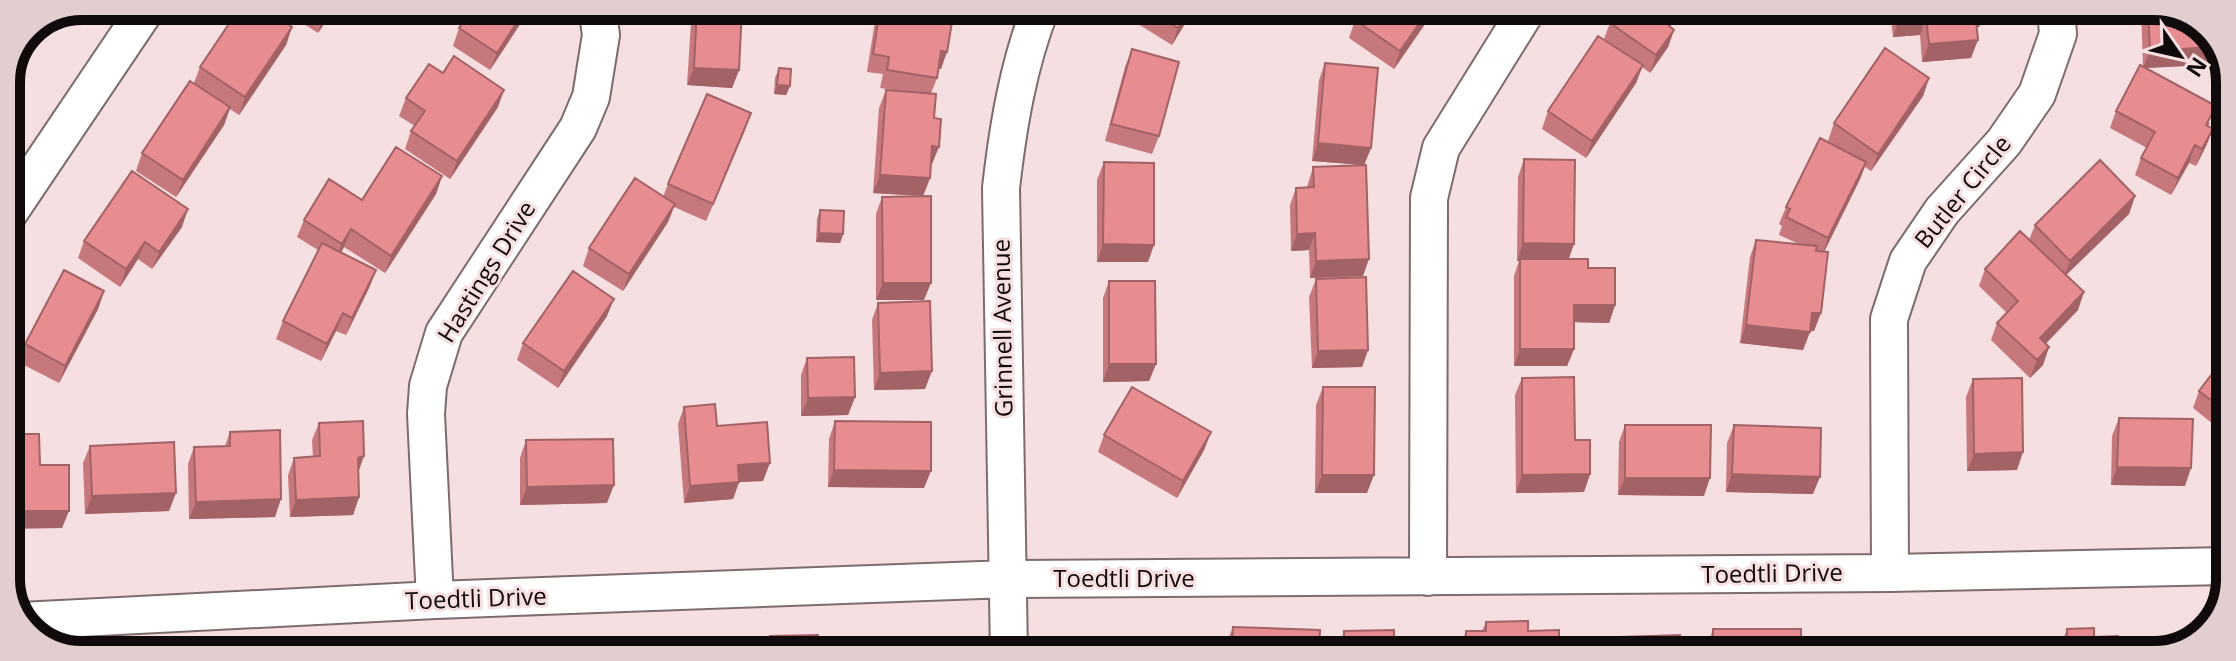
<svg xmlns="http://www.w3.org/2000/svg" width="2236" height="661" viewBox="0 0 2236 661" font-family="'Open Sans',sans-serif">
	<style>
		.lines { fill: none; stroke-linecap: round; stroke-linejoin: round }
		.minor-casing { stroke: #7e6c6c; stroke-width: 40 }
		.minor { stroke: #fff; stroke-width: 36 }
		.wall { fill: #c7787d }
		.shaded-wall { fill: #a26266 }
		.building { fill: #e78c91; stroke: #a26266; stroke-width: 2 }
		.labels { text-anchor: middle; stroke-width: 6; stroke-linejoin: round; paint-order: stroke }
		.street-label { font-size: 24px; fill: #110a0b; stroke: #f5dfe0 }
		.rim { fill: none; stroke: #110a0b; stroke-width: 10 }
	</style>
	<rect width="100%" height="100%" fill="#f5dfe0"/>
	<g class="lines">
		<defs>
			<path id="minor" d="M6 217 148 6
				M1890 573 1889 319 1908 261 1942 211 2004 142 2037 94 2058 34 2056 9
				M1428 577 1429 198 1441 148 1528 8
				M435 600 426 414 428 386 444 333 578 128 591 97 601 35 597 7
				M21 621 435 600 1009 579 1890 573 2227 566
				M1009 654 1001 188C1008 127 1018 65 1041 7"/>
		</defs>
		<use href="#minor" class="minor-casing"/>
		<use href="#minor" class="minor"/>
	</g>
	<path class="wall" d="M276 6H336L318 33Z
		M440 6 529 7 526 15 490 70 453 46 459 28 463 22Z
		M692 7H742L739 70 732 88 687 85Z
		M897 7H948L941 69H938L937 78 931 93 932 164H931L930 178 923 196 873 193 879 108 886 90 901 91 880 88 883 74 867 72 874 27 880 9 896 12Z
		M1134 7H1195L1172 45 1130 19Z
		M1436 8 1394 69 1349 38 1355 20Z
		M1619 8H1682L1670 26 1674 30 1668 47 1650 73 1642 67 1636 83 1586 158 1542 129 1548 111 1604 39 1610 23Z
		M1895 8H1986L1979 27H1977L1971 58 1922 62 1920 35 1893 37 1891 18Z
		M2141 9H2174L2213 47 2206 65 2147 68 2210 123 2208 126 2213 129 2206 146 2196 166 2189 163 2171 195 2135 175 2141 158 2147 148 2110 128 2116 111 2143 66Z
		M292 27 286 45 239 115 230 109 224 125 176 197 136 171 142 153 194 83 200 67Z
		M1132 49 1159 136 1152 154 1105 141 1125 67Z
		M1325 63 1371 148 1364 165 1363 276 1310 278 1309 250 1291 251 1290 205 1296 188 1307 187 1313 167 1363 165 1312 161 1319 80Z
		M779 68 790 86 786 95 774 94 775 78Z
		M1929 78 1923 96 1871 171 1865 167 1860 179 1824 252 1814 331H1810L1803 350 1740 343 1750 257 1756 240 1799 244 1779 235 1782 226 1779 224 1786 207 1833 145 1828 141 1834 123Z
		M406 98 498 107 450 179 405 149 411 131 415 126 399 116Z
		M745 130 706 221 674 207 668 222 623 291 583 266 589 248 663 197 668 184Z
		M1524 159 1569 259 1588 268 1615 305 1609 323 1574 322V349L1567 366H1514V276L1519 261H1517L1518 177Z
		M1104 162 1148 262H1097V180Z
		M442 176 436 194 385 273 344 247 341 253 376 270 369 288 346 335 336 331 321 361 276 339 283 321 318 250 297 237 304 220Z
		M2135 196 2129 214 2066 275 2078 310 2045 344 2049 347 2043 365 2030 378 1991 340 1997 323 2007 313 1979 286 1985 269 2029 240 2035 225Z
		M882 197 924 300H876V214Z
		M820 210 843 234 840 243 816 242 817 219Z
		M182 227 152 269 138 259 120 287 78 258 84 241Z
		M1316 279 1368 350 1362 367 1312 368 1309 297Z
		M1109 281 1156 364 1149 381 1103 382V298Z
		M104 291 98 309 59 383 18 362 25 344Z
		M878 303 925 389 874 390 872 320Z
		M607 316 558 388 517 360 523 343Z
		M2228 353V436L2193 408 2199 391Z
		M807 358 855 397 848 415 801 416V375Z
		M1522 378 1575 440 1590 474 1584 492 1516 493 1515 395Z
		M1973 379 2017 470 1967 471 1966 397Z
		M1323 387 1367 493H1315L1316 405Z
		M684 407 717 426 763 481 739 482 733 499 684 503 678 424Z
		M2119 418 2185 486 2111 485 2112 436Z
		M835 421 924 488 828 487 829 439Z
		M319 423 358 472 359 497 353 515 290 517 288 475 294 458 313 457 312 440Z
		M1625 425 1704 496 1618 495 1619 442Z
		M1734 425 1813 494 1726 492 1727 443Z
		M230 432 275 517 189 519 188 464 194 447 225 446Z
		M1211 432 1204 450 1177 498 1098 452 1104 435Z
		M526 440 607 503 520 505V458Z
		M90 446 169 511 85 514 83 463Z
		M1486 622 1528 631 1559 654H1459V649L1466 631H1482Z
		M1233 627 1319 654H1226V644Z
		M1713 629 1801 655 1707 654V647Z
		M2067 629 2094 637 2119 647 2154 655H2060V647Z
		M1344 631 1394 641 1443 654H1338V648Z
		M2184 632 2201 639 2178 647Z
		M770 636 818 653H764Z
		M1588 638 1681 654H1582Z
		M843 641 903 653H839Z"/>
	<path class="shaded-wall" d="M330 6H336L318 33 324 16Z
		M527 7H529L526 15 490 70 497 53Z
		M1191 7H1195L1172 45 1178 28Z
		M1430 8H1436L1394 69 1400 51Z
		M1676 8H1682L1660 41 1666 23Z
		M1986 9 1979 27 1969 28 1975 10Z
		M1926 17 1920 35 1893 37 1899 19Z
		M292 27 286 45 239 115 245 97Z
		M1674 30 1668 47 1650 73 1656 55Z
		M1978 40 1971 58 1922 62 1929 44Z
		M2213 47 2206 65 2143 68 2150 51Z
		M941 51 947 52 941 69H935Z
		M1643 65 1636 83 1586 158 1592 141Z
		M694 68 739 70 732 88 687 85Z
		M1929 78 1923 96 1871 171 1878 154Z
		M777 85 790 86 786 95 774 94Z
		M504 90 498 107 450 179 457 161Z
		M230 107 224 125 176 197 183 180Z
		M751 113 745 130 706 221 713 204Z
		M2213 129 2206 146 2196 166 2202 149Z
		M1318 143 1371 148 1364 165 1312 161Z
		M2195 145 2189 163 2171 195 2178 178Z
		M932 146 939 147 932 164H926Z
		M1866 162 1860 179 1822 256 1828 238Z
		M880 175 930 178 923 196 873 193Z
		M442 176 436 194 385 273 391 256Z
		M2135 196 2129 214 2063 278 2070 261Z
		M675 204 668 222 623 291 629 274Z
		M188 209 182 227 152 269 159 252Z
		M351 229 344 247 335 261 342 244Z
		M819 233 843 234 840 243 816 242Z
		M1315 233 1309 250 1291 251 1297 234Z
		M145 242 138 259 120 287 126 269Z
		M1523 243 1574 244 1568 261H1517Z
		M1103 244 1154 245 1148 262H1097Z
		M1369 259 1363 276 1310 278 1316 261Z
		M376 270 369 288 346 335 352 318Z
		M883 283H931L924 300H876Z
		M104 291 98 309 59 383 65 366Z
		M2084 292 2078 310 2034 356 2040 338Z
		M614 299 607 316 558 388 564 371Z
		M1574 305H1615L1609 323 1567 322Z
		M343 313 336 331 321 361 327 344Z
		M1812 313H1821L1814 331 1805 330Z
		M1746 325 1810 332 1803 350 1740 343Z
		M2049 347 2043 365 2030 378 2037 360Z
		M1520 349H1574L1567 366H1514Z
		M1368 350 1362 367 1312 368 1318 351Z
		M1109 364H1156L1149 381 1103 382Z
		M932 371 925 389 874 390 880 373Z
		M855 397 848 415 801 416 808 398Z
		M1211 432 1204 450 1177 498 1183 481Z
		M2023 452 2017 470 1967 471 1974 454Z
		M364 456 358 473V458Z
		M770 463 763 481 739 482 733 499 684 503 690 486 738 465Z
		M2117 467 2191 468 2185 486 2111 485Z
		M834 470 931 471 924 488 828 487Z
		M1590 474 1584 492 1516 493 1522 475Z
		M1732 474 1820 477 1813 494 1726 492Z
		M1322 475H1374L1367 493H1315Z
		M1625 478H1710L1704 496 1618 495Z
		M614 485 607 503 520 505 527 487Z
		M176 493 169 511 85 514 92 496Z
		M359 497 353 515 290 517 296 500Z
		M281 499 275 517 189 519 196 502Z
		M6 511H69L62 528 6 529Z"/>
	<path class="building" d="M241 6H261L292 27 245 97 200 67Z
		M310 6H330L324 16Z
		M473 6 527 7 497 53 459 28Z
		M697 7H742L739 70 694 68Z
		M900 7H948L946 21 952 22 947 52 941 51 937 78 887 70 889 57 873 54 880 9 899 13Z
		M1146 7H1191L1178 28Z
		M1364 8H1430L1400 51 1355 20Z
		M1619 8H1676L1666 23 1674 30 1656 55 1610 23Z
		M1898 8H1986V9L1975 10 1978 40 1929 44 1926 17 1899 19Z
		M2148 9H2174L2212 34 2213 47 2150 51Z
		M1598 36 1643 65 1592 141 1548 111Z
		M1885 48 1929 78 1878 154 1834 123Z
		M1132 49 1179 62 1159 136 1111 124Z
		M454 56 504 90 457 161 411 131 425 111 406 98 429 64 443 73Z
		M1325 63 1378 68 1371 148 1318 143Z
		M2140 65 2216 106 2206 125 2213 129 2202 149 2195 145 2178 178 2141 158 2155 132 2116 111Z
		M779 68 791 69 790 86 777 85Z
		M190 81 230 107 183 180 142 153Z
		M886 90 936 94 934 118 941 119 939 147 932 146 930 178 880 175Z
		M707 94 751 113 713 204 668 184Z
		M1820 138 1866 162 1828 238 1786 217 1790 209 1786 207Z
		M396 147 442 176 391 256 351 229 342 244 304 220 329 179 362 200Z
		M1524 159 1575 160 1574 244 1523 243Z
		M2100 160 2135 196 2070 261 2035 225Z
		M1104 162 1154 163V245L1103 244Z
		M1366 165 1369 259 1316 261 1315 233 1297 234 1296 188 1314 187 1313 167Z
		M132 171 188 209 159 252 145 242 126 269 84 241Z
		M635 178 675 204 629 274 589 248Z
		M931 196V283H883L882 197Z
		M820 210 844 211 843 234 819 233Z
		M2020 231 2084 292 2040 338 2049 347 2037 360 1997 323 2018 301 1985 269Z
		M1756 240 1817 246 1816 251 1828 252 1821 313H1812L1810 332 1746 325Z
		M322 243 376 270 352 318 343 313 327 344 283 321Z
		M1520 259H1588V268H1615V305H1574V349H1520Z
		M64 270 104 291 65 366 25 344Z
		M573 271 614 299 564 371 523 343Z
		M1366 277 1368 350 1318 351 1316 279Z
		M1109 281H1155L1156 364H1109Z
		M930 301 932 371 880 373 878 303Z
		M2228 353V413L2199 391Z
		M854 357 855 397 808 398 807 358Z
		M1574 377 1575 440H1590V474L1522 475V378Z
		M2022 378 2023 452 1974 454 1973 379Z
		M1132 387 1211 432 1183 481 1104 435Z
		M1323 387H1375L1374 475H1322Z
		M715 404 717 426 767 422 770 463 738 465 739 482 690 486 684 407Z
		M2119 418 2193 419 2191 468 2117 467Z
		M363 421 364 456 358 458 359 497 296 500 294 458 320 456 319 423Z
		M835 421 931 422V471L834 470Z
		M1625 425H1711L1710 478H1625Z
		M1734 425 1821 428 1820 477 1732 474Z
		M280 430 281 499 196 502 194 447 230 446V432Z
		M6 434H39L40 465H69V511H6Z
		M613 439 614 485 527 487 526 440Z
		M174 442 176 493 92 496 90 446Z
		M1528 621V631L1559 630V654H1466V631H1486V622Z
		M1233 627 1320 630 1319 654H1231Z
		M2094 628V637L2118 636 2119 647 2156 646V654L2067 655V629Z
		M1713 629H1801V655L1713 654Z
		M1394 630V641L1443 640V654H1344V631Z
		M2206 631 2201 639 2184 645V632Z
		M818 635V653H771L770 636Z
		M1680 635 1681 654H1589L1588 638Z
		M1974 639 2041 640V655H1950V650H1974Z
		M903 640V653H844L843 641Z
		M1167 643V654H1102V644Z
		M692 647V653H599V651Z
		M520 648V653H478V651Z
		M1883 651 1927 652V655H1883Z"/>
	<g class="labels">
		<g class="street-label">
			<text transform="translate(1963 192) rotate(-51)" y="8">Butler Circle</text>
			<text transform="translate(487 272) rotate(-58)" y="8">Hastings Drive</text>
			<text transform="translate(1003 328) rotate(-91)" y="8">Grinnell Avenue</text>
			<text transform="translate(1772 574) rotate(-1)" y="8">Toedtli Drive</text>
			<text x="1124" y="587">Toedtli Drive</text>
			<text transform="translate(476 599) rotate(-2)" y="8">Toedtli Drive</text>
		</g>
	</g>
	<path d="M0 0H2236V661H0ZM82 20H2154A62 62 0 0 1 2216 82V579A62 62 0 0 1 2154 641H82A62 62 0 0 1 20 579V82A62 62 0 0 1 82 20Z" fill="#e3cecf" fill-rule="evenodd"/>
	<path class="rim" d="M82 20H2154A62 62 0 0 1 2216 82V579A62 62 0 0 1 2154 641H82A62 62 0 0 1 20 579V82A62 62 0 0 1 82 20Z"/>
	<g transform="translate(2180 56) rotate(124)" stroke="#f5dfe0" stroke-width="6" paint-order="stroke">
	<path d="M0-6L14 30L0 20L-14 30Z" fill="#110a0b"/>
	<text y="-12" font-size="22" font-weight="bold" text-anchor="middle" fill="#110a0b">N</text>
	</g>
</svg>
